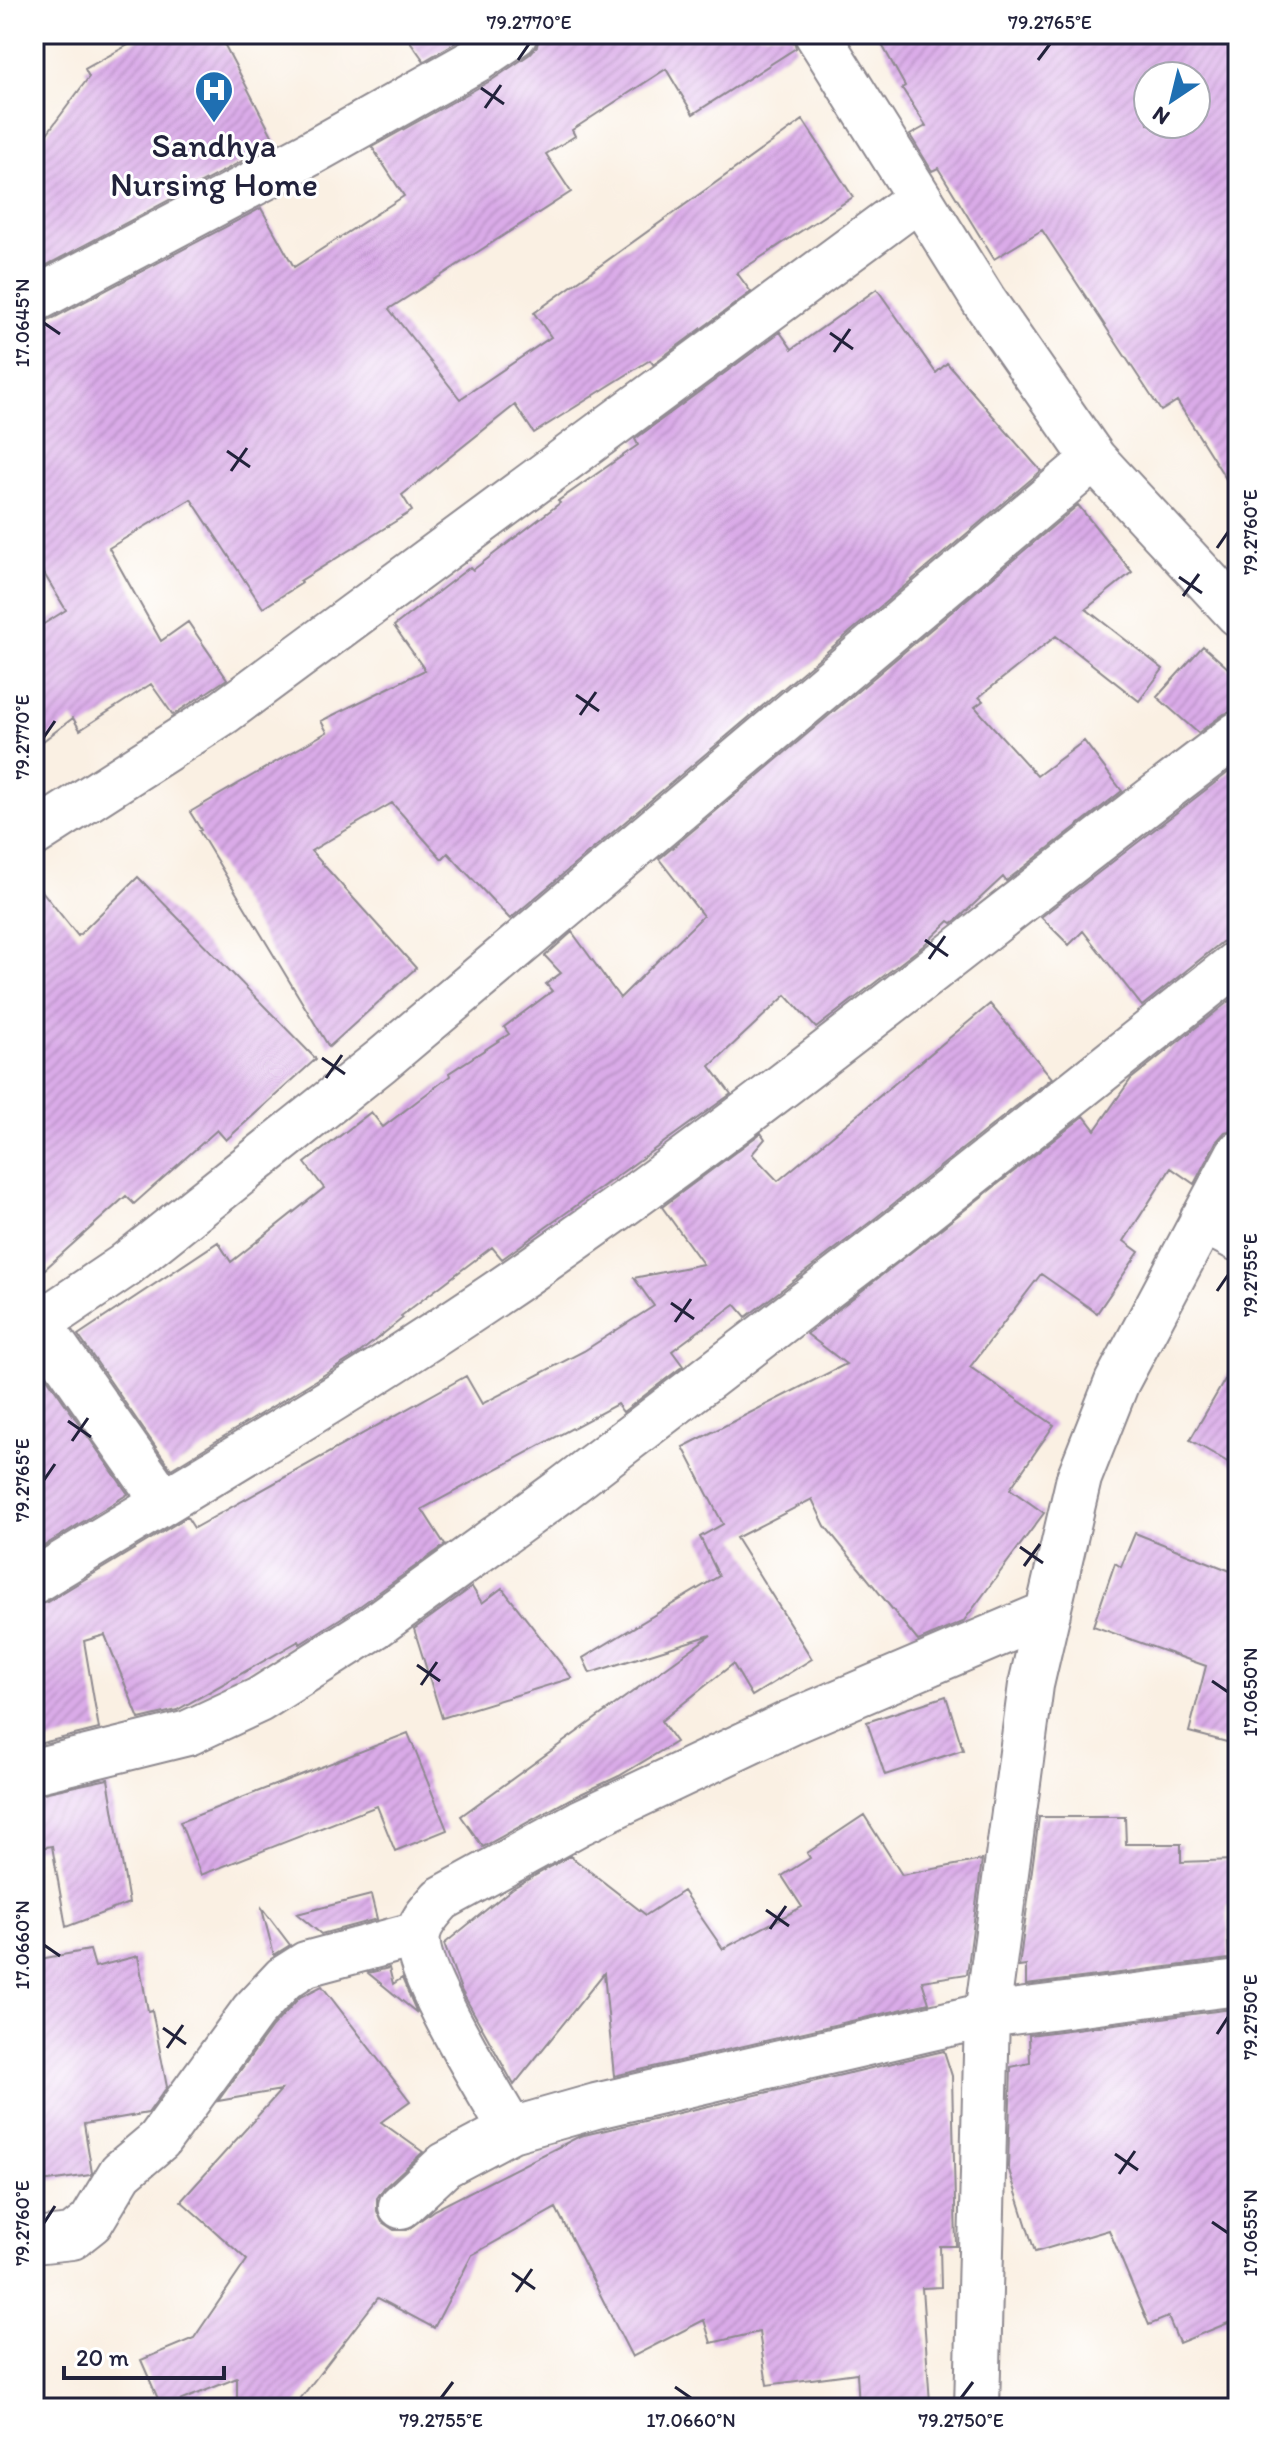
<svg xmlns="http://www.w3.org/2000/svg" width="1272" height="2442" viewBox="0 0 1272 2442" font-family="Itim,sans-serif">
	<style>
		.building { fill: url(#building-hatch); fill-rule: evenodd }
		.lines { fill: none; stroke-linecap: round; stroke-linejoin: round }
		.minor-casing { stroke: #8e898f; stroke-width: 48 }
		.minor { stroke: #fff; stroke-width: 44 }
		.ticks { fill: none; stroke: #22223b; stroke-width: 3 }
		.labels { text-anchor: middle; stroke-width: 6; stroke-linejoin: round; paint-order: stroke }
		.poi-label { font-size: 34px; fill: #22223b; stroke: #fff }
		.neatline { fill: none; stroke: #22223b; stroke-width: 3 }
		.ticks-label { font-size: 20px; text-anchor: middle; fill: #22223b }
	</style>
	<defs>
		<pattern id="building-hatch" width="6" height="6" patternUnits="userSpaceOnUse" patternTransform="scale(2)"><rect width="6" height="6" fill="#daabe8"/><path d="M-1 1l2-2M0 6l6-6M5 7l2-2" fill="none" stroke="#bb93c8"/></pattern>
	</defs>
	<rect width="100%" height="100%" fill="#fff"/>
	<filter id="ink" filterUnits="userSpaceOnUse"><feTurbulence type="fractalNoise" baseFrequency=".0125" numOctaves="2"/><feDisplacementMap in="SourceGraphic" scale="16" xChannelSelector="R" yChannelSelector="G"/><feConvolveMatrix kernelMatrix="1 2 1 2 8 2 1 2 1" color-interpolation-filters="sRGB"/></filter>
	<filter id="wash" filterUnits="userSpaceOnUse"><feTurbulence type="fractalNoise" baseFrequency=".006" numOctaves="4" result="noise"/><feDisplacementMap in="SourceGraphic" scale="32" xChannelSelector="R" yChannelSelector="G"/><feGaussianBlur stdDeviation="1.8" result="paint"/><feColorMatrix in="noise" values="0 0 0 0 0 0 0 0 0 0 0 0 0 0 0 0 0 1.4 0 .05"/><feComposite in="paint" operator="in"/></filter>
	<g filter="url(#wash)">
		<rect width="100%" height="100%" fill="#faf0e3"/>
		<g id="blocks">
			<path class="building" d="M148 34H219L276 143 34 272V151L89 77 85 69Z
				M405 34H470L424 61Z
				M540 34H792L796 48 693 114 666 69 572 130 575 136 546 154 571 192 389 309 460 399 551 337 534 313 803 120 853 197 737 273 751 292 653 364 650 360 534 433 515 405 402 495 412 511 300 581 302 583 263 608 191 499 109 548 161 641 188 622 227 679 173 715 151 684 80 730 73 718 34 748V630L66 610 34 557V325L46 322 261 208 294 267 404 196 372 147 492 80 530 54 537 46Z
				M876 34H1238V498L1177 401 1161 411 1042 230 994 259 938 168 932 171 910 135 926 126 902 88 905 86ZM1148 76H1196V124H1148Z
				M877 289 936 373 947 363 1041 471 510 919 448 853 442 859 392 803 311 851 416 968 329 1047 199 831 201 830 190 812 327 732 321 721 425 670 394 626 470 567 473 570 560 503 558 501 638 445 635 439 780 332 792 349Z
				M1078 505 1132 572 1086 609 1163 669 1139 701 1056 636 979 697 983 701 975 707 1037 776 1084 741 1122 791 1006 881 1003 877 959 918 952 923 949 921 923 946 816 1028 786 995 710 1066 731 1094 502 1259 492 1247 401 1316 403 1318 358 1354 171 1469 78 1335 218 1242 231 1262 324 1188 305 1163 371 1112 383 1127 450 1076 449 1073 509 1034 504 1027 552 991 546 984 561 973 545 956 572 932 620 998 703 916 659 859Z
				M1203 646 1238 677V710L1224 714 1198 733 1157 697Z
				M1238 765V938L1222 942 1142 1006 1083 931 1069 945 1041 917Z
				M138 877 316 1059 226 1140 217 1130 134 1204 126 1196 34 1279V881L78 936Z
				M1238 994V1129L1225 1132 1216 1142 1194 1184 1171 1168 1124 1241 1139 1252 1097 1313 1041 1274 970 1367 1054 1425 1010 1489 1044 1513 963 1622 918 1641 825 1526 812 1499 736 1538 812 1659 752 1696 733 1664 661 1721 676 1742 619 1776 570 1799 483 1847 461 1816 711 1635 590 1673 583 1658 719 1576 700 1537 723 1524 683 1447 846 1364 807 1334 1084 1116 1095 1130 1131 1079Z
				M990 1004 1052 1078 873 1220 746 1317 735 1304 672 1351 683 1366 623 1412 617 1404 422 1509 445 1545 360 1606 300 1644 299 1641 177 1710 139 1719 105 1635 84 1641 99 1729 34 1745V1606L47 1602 187 1517 194 1528 466 1376 482 1404 584 1351 654 1306 634 1278 703 1264 662 1207 761 1133 765 1139 752 1154 778 1181Z
				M1238 1357V1468L1190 1440Z
				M36 1362 128 1494 34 1552V1363Z
				M1135 1533 1238 1574V1745L1189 1732 1206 1666 1093 1626 1115 1563 1121 1567Z
				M472 1587 482 1603 502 1588 572 1678 442 1718 414 1629Z
				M946 1696 963 1750 885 1775 867 1722Z
				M408 1733 447 1830 395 1851 377 1806 201 1875 180 1822Z
				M108 1779 129 1903 66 1927 52 1846 34 1849V1795Z
				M864 1815 902 1875 982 1860 967 1974 922 1981 929 2003 614 2076 604 1973 514 2085 462 1992 444 1944 513 1888 570 1856 646 1915 683 1891 723 1949 802 1907 782 1876 810 1858 807 1853Z
				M1039 1817H1125L1126 1844H1181V1862L1234 1860 1233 1905H1227L1229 1959 1026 1985V1966L1019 1967Z
				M371 1895 377 1919 321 1934 297 1914Z
				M262 1908 290 1945 274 1955 262 1909Z
				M90 1950 95 1967 138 1956 148 2011 152 2010 167 2087 148 2113 84 2124 92 2173 90 2175 34 2183V1960Z
				M389 1968 393 1984 402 1978 417 2013 368 1973Z
				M322 1986 410 2101 381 2122 423 2152 384 2188 377 2198V2211L382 2222 394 2230H407L434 2210 580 2136 944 2051 952 2076 956 2246H940L941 2287 922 2288 930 2403 859 2407 857 2373 767 2385 759 2332 711 2343 704 2320 632 2357 556 2208 472 2255 434 2328 378 2298 293 2408H237V2378L162 2408 141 2360 194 2338 247 2260 181 2201 281 2090 218 2101 272 2027 300 1997Z
				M1232 2009V2024H1238V2319L1179 2343 1168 2317 1149 2325 1109 2230 1035 2252 1008 2167 1011 2067 1030 2063 1029 2035Z"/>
		</g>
	</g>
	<g filter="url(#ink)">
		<use href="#blocks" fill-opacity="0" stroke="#8e898f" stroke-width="2"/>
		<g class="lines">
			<defs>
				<path id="minor" d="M817 34 984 301 1094 459 1238 614
					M34 300 309 154 478 59 515 34
					M34 834 224 712 918 199
					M1202 1220 1238 1239
					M39 1323 164 1502
					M34 1327 124 1266 381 1061 1094 459
					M34 1581C205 1476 378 1377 542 1262 781 1096 1005 909 1238 734
					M34 1771 188 1733 259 1700 374 1627 562 1490 888 1240 1238 962
					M511 2130C490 2093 413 1971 418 1935 420 1921 432 1910 441 1899L581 1822 792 1722 1048 1613
					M401 2206 445 2165 511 2130 596 2106 987 2015 1238 1983
					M34 2241 72 2237 91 2222 121 2172 159 2140 253 2011 284 1978 306 1964 418 1934
					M977 2408 987 2015 1031 1685 1079 1478 1117 1382 1238 1154"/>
			</defs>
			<use href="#minor" class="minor-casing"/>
			<use href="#minor" class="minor"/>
		</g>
	</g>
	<path class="ticks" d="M518 60 529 44M1038 60 1050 44M481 88 504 104M485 108 501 85M44 323 60 334M830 333 853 349M834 352 850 329M227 451 250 467M231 471 247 448M1217 548 1228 532M1179 577 1202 593M1183 596 1199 574M576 695 599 711M580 715 596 692M44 737 55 721M925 940 948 956M929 959 945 936M322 1058 345 1074M326 1078 342 1055M1217 1291 1228 1275M671 1303 694 1319M675 1322 691 1299M68 1421 91 1437M72 1441 88 1418M44 1480 55 1464M1020 1547 1043 1563M1024 1566 1040 1544M417 1665 440 1681M1212 1681 1228 1692M421 1685 437 1662M766 1910 789 1926M770 1929 786 1906M44 1945 60 1956M163 2028 186 2044M1217 2034 1228 2017M167 2048 183 2025M1115 2154 1138 2170M1119 2174 1135 2151M1212 2222 1228 2233M44 2223 55 2206M512 2273 535 2289M516 2292 532 2269M675 2387 691 2398M441 2398 453 2382M961 2398 973 2382"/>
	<defs>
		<symbol id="hospital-pin" viewBox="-11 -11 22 30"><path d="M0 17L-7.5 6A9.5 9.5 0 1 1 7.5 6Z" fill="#1f6fb2" stroke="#fff"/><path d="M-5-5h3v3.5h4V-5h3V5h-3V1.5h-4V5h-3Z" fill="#fff"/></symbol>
	</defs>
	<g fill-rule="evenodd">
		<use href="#hospital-pin" x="192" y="68" width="44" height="60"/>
	</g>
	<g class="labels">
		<g class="poi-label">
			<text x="214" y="157">Sandhya<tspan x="214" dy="39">Nursing Home</tspan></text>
		</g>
	</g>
	<rect width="1272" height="2442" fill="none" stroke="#fff" stroke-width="88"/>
	<g transform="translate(1172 100) rotate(215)"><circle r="38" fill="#ffffff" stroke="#a7a7b1" stroke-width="2"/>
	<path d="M0-6L14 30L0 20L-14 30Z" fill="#1f6fb2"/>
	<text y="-12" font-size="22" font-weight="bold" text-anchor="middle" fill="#22223b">N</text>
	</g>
	<path d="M64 2366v12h160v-12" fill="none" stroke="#22223b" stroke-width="4"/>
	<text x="76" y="2366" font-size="24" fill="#22223b" stroke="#ffffff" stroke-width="6" paint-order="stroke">20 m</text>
	<rect x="44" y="44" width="1184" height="2354" class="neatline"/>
	<g class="ticks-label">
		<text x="529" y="29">79.2770°E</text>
		<text x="1050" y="29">79.2765°E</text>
		<text transform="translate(22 323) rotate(-90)" y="7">17.0645°N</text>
		<text transform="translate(1250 532) rotate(-90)" y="7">79.2760°E</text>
		<text transform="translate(22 737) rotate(-90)" y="7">79.2770°E</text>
		<text transform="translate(1250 1275) rotate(-90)" y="7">79.2755°E</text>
		<text transform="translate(22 1480) rotate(-90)" y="7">79.2765°E</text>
		<text transform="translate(1250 1692) rotate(-90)" y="7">17.0650°N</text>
		<text transform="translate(22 1945) rotate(-90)" y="7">17.0660°N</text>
		<text transform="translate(1250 2017) rotate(-90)" y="7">79.2750°E</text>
		<text transform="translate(22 2223) rotate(-90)" y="7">79.2760°E</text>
		<text transform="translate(1250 2233) rotate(-90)" y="7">17.0655°N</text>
		<text x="441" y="2427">79.2755°E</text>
		<text x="691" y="2427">17.0660°N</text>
		<text x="961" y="2427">79.2750°E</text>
	</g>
</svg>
